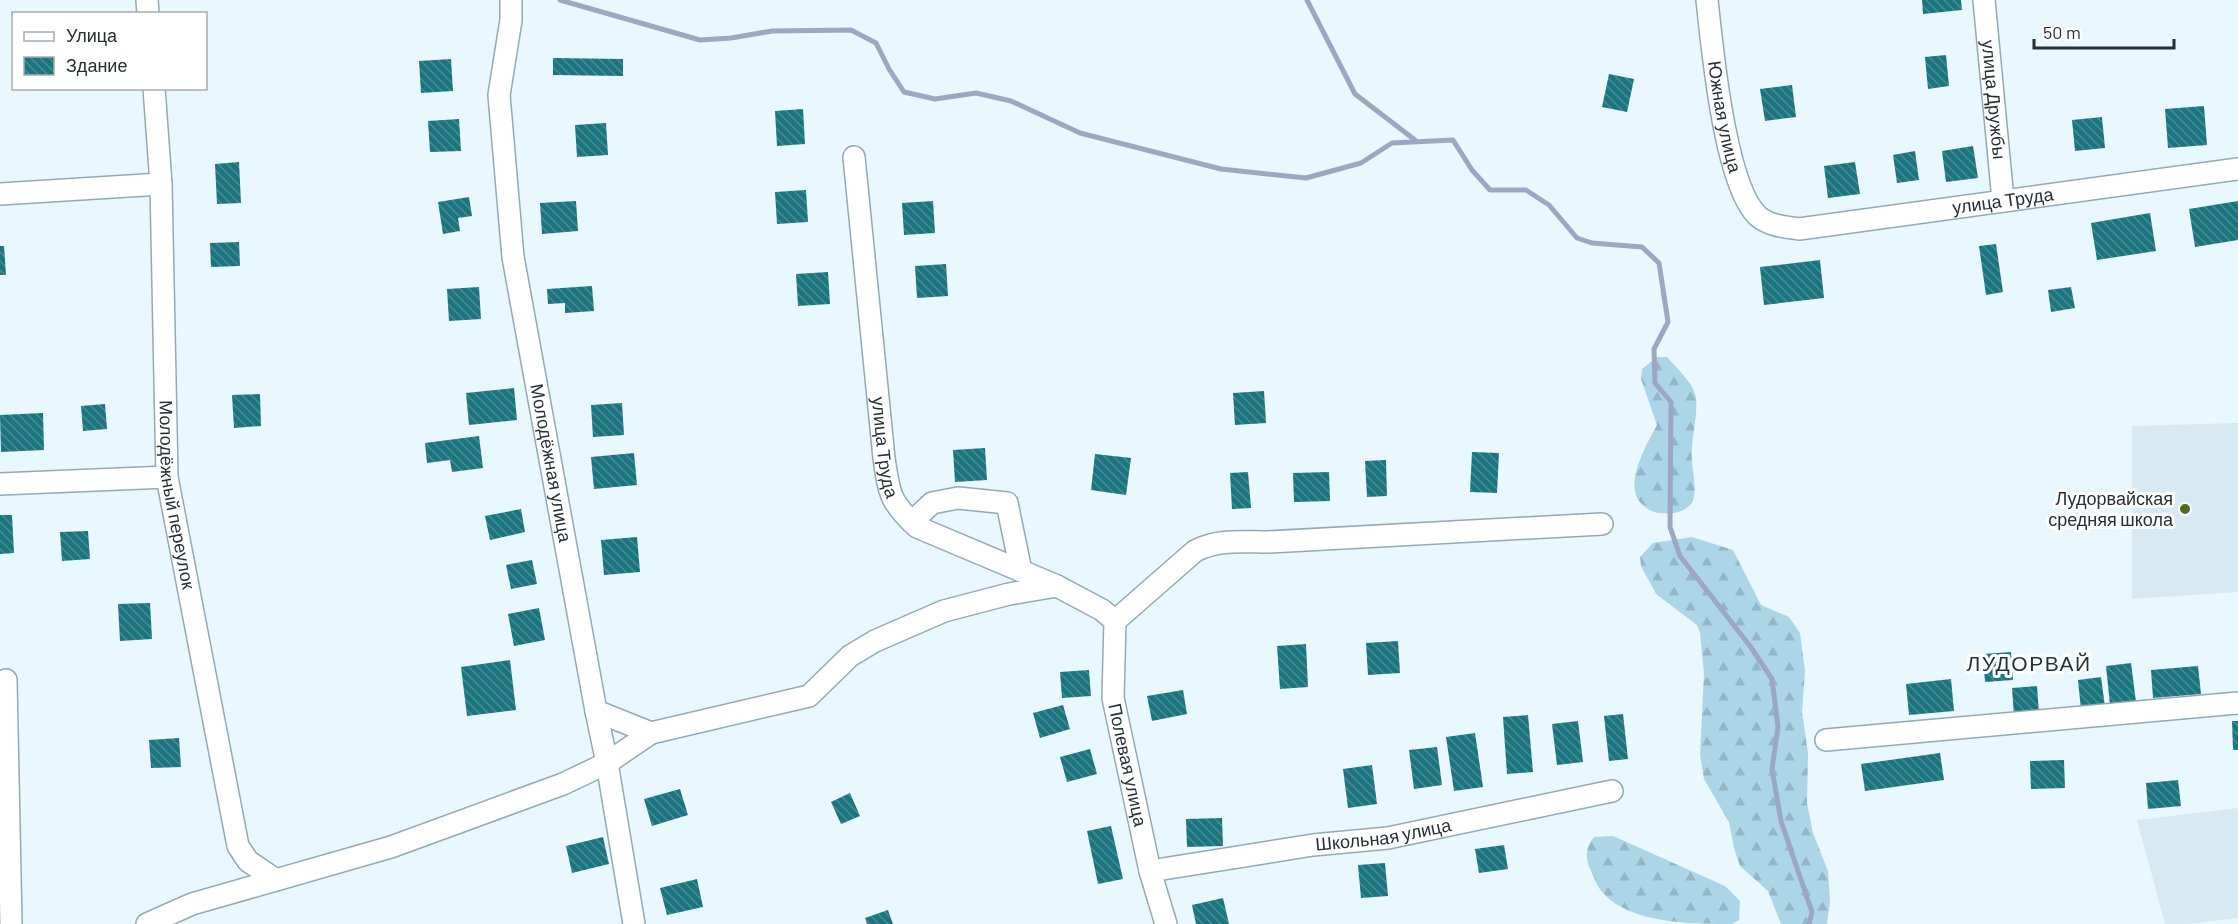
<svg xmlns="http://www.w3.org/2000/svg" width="2238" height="924" viewBox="0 0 2238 924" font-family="Barlow,sans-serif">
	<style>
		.built { fill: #d7eaf3 }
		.forest { fill: url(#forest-firs) }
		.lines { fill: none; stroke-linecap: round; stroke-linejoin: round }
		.stream { stroke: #9ca8c2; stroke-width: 5 }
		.building { fill: url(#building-back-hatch) }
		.minor-casing { stroke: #93aab5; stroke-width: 24 }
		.minor { stroke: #fff; stroke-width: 21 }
		.poi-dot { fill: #516c1f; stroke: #fff; stroke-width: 2 }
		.labels { text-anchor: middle; stroke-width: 6; stroke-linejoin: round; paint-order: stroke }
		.street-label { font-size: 18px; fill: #263034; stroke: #fff }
		.poi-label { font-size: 18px; fill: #263034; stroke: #fff; text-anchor: end }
		.quarter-label { font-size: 21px; letter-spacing: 1.5px; fill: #1f333c; stroke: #fff }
	</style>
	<defs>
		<pattern id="forest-firs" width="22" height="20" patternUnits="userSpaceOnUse" patternTransform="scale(1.5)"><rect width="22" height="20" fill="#acd5e8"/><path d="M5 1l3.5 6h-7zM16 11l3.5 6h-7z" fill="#94b7c8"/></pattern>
		<pattern id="building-back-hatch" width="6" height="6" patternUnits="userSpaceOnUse" patternTransform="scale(1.5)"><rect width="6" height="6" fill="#1a7581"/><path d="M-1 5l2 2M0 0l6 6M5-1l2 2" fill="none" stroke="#4b8c94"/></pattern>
	</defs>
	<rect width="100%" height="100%" fill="#e9f7fe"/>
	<path class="built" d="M2238 423V592L2132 599V426Z
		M2238 808V918L2187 924H2165L2137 820Z"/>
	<path class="forest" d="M1657 357H1667C1676 368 1694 383 1696 398 1698 419 1690 441 1692 462 1693 474 1699 499 1689 506 1680 514 1670 514 1659 513 1652 512 1647 509 1643 505 1621 487 1647 444 1657 425L1641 379 1642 369Z
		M1692 537 1733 550 1761 605 1789 617 1800 633 1805 671 1802 712 1808 753 1807 803 1813 833 1828 871 1830 901 1827 924H1781L1768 891 1740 866 1734 848 1729 822 1704 779 1700 755 1704 673 1700 633 1697 625 1656 594 1641 566 1640 557 1653 543Z
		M1613 836 1725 886 1740 901 1739 920 1732 924C1690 924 1625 924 1599 888 1596 883 1594 877 1591 871 1585 859 1585 848 1594 837Z"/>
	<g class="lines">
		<path class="stream" d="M560 0 700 40 731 38 772 31 851 30 876 43 889 69 904 92 935 99 976 93 1011 101 1080 133 1221 169 1306 178 1361 163 1392 143 1453 140 1472 170 1490 190H1526L1549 205 1577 238 1592 243 1642 247 1659 263 1668 322 1654 349 1655 383 1671 402 1670 527 1680 556 1750 646 1772 679 1778 727 1772 769 1781 821 1812 912 1809 924
			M1307 0 1355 94 1415 140"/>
	</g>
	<path class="building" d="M1922 0H1961L1962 10 1923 14Z
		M1946 55 1949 86 1928 89 1925 57Z
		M553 58 623 59V76L553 75Z
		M451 59 453 91 421 93 419 61Z
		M1609 74 1634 79 1627 112 1602 107Z
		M1792 85 1796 117 1765 121 1760 89Z
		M2204 106 2207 145 2168 148 2165 109Z
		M803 109 805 144 777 146 775 111Z
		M2102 117 2105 148 2075 151 2072 120Z
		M459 119 461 151 430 152 428 121Z
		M606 123 608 155 577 157 575 125Z
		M1973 146 1978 178 1946 182 1942 151Z
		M1915 151 1919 180 1897 183 1893 155Z
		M239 162 241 203 217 204 215 164Z
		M1855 162 1860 194 1828 198 1824 166Z
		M806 190 808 222 777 224 775 192Z
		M469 197 472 216 458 218 460 231 443 234 438 202Z
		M576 201 578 231 542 234 540 203Z
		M933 201 935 233 904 235 902 203Z
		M2238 201V240L2195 247 2189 209Z
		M2150 213 2156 251 2097 260 2091 223Z
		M239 242 240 266 211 267 210 243Z
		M1996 244 2003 292 1986 295 1979 246Z
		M0 246H4L6 275H0Z
		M1820 260 1824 298 1764 305 1760 267Z
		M946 264 948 296 917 298 915 266Z
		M828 272 830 304 798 306 796 274Z
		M592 286 594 311 565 313V303L548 304 547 289Z
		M479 287 481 319 449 321 447 289Z
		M2071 287 2075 308 2051 312 2048 290Z
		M514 388 517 420 469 425 466 393Z
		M1264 391 1266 423 1235 425 1233 393Z
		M260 394 261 426 234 428 232 395Z
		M622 403 624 435 593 437 591 405Z
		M105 404 107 429 83 431 81 406Z
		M43 413 44 450 1 452 0 415Z
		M479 436 483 468 452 472 450 460 427 463 425 443Z
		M985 448 987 480 955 482 953 450Z
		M1472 452 1499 453 1497 493 1470 492Z
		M634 453 637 485 594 489 591 457Z
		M1095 454 1131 458 1126 495 1091 490Z
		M1386 460 1387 496 1367 497 1365 461Z
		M1248 472 1251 508 1232 509 1230 473Z
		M1329 472 1330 501 1294 502 1293 473Z
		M521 509 525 532 490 540 485 516Z
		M0 515H12L14 553 0 554Z
		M88 531 90 559 62 561 60 532Z
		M637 537 640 572 604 575 601 540Z
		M532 560 537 584 511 589 506 565Z
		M150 603 152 639 120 641 118 604Z
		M539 608 545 640 514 646 508 614Z
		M1398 641 1400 673 1368 675 1366 643Z
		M1306 644 1308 687 1280 689 1277 646Z
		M2011 652 2013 680 1985 682 1983 654Z
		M510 660 516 710 467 716 461 667Z
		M2131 663 2136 702 2110 705 2106 666Z
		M2198 666 2201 694 2153 698 2151 670Z
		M1089 670 1091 696 1062 698 1060 672Z
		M2101 677 2105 707 2081 710 2078 680Z
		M1951 679 1954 711 1909 715 1906 684Z
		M2037 686 2039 714 2014 716 2012 688Z
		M1183 690 1187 714 1152 721 1147 696Z
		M1063 705 1070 729 1040 738 1033 713Z
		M1623 714 1628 759 1609 761 1604 716Z
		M1528 715 1533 772 1507 774 1503 717Z
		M1578 721 1583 762 1557 765 1552 724Z
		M2232 721H2238V750H2233Z
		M1475 733 1483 787 1454 791 1446 737Z
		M179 738 181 767 151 768 149 740Z
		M1437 747 1442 785 1414 789 1409 750Z
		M1090 749 1097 774 1067 782 1060 757Z
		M1940 753 1944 780 1865 791 1861 764Z
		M2064 760 2065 788 2031 789 2030 761Z
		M1372 765 1377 804 1348 808 1343 769Z
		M2178 780 2181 806 2148 809 2146 783Z
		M680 789 688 815 652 826 644 799Z
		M850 793 860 816 841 824 831 802Z
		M1222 818 1223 846 1187 847 1186 819Z
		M1111 826 1123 879 1098 884 1087 831Z
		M603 837 609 864 572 873 566 846Z
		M1504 845 1508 869 1479 873 1475 849Z
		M1385 863 1388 896 1361 898 1358 865Z
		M697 879 703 907 667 915 660 888Z
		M1223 898 1229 924H1196L1192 905Z
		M888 910 893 924H867L865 918Z"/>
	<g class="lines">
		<defs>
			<g id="minor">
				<path d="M147 0 148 14"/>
				<path id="s1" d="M511 0V20L499 95 513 257 596 711 607 763 634 924"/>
				<path id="s2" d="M1707 0C1712 46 1725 189 1759 217 1770 226 1786 227 1799 229L2238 169"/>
				<path id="s3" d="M1984 0 2003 200"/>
				<path id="s4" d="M154 88 161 184 167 477 238 846 248 861 276 880"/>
				<path id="s5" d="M854 157 884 458C889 494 890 502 917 527L1057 586 1102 610 1115 621 1113 698 1150 871 1166 924"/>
				<path d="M0 194 161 184"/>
				<path d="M0 484 167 477"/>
				<path d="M912 522 932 503 958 498 1007 503 1021 571"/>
				<path d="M1115 621 1195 551C1218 539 1242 542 1268 542L1602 524"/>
				<path d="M6 680 11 924"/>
				<path d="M596 711 651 733 809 696 850 656 875 641 944 611 1009 594 1057 586"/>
				<path d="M1826 740 2238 703"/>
				<path id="s6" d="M1150 871 1313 845 1388 838 1612 791"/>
				<path d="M147 924 192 904 391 847 563 784 607 763 651 733"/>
			</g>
		</defs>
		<use href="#minor" class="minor-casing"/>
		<use href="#minor" class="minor"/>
	</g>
	<circle class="poi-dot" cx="2185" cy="509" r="6"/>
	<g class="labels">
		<g class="street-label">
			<text dy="6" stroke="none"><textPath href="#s3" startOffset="100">улица Дружбы</textPath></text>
			<text dy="6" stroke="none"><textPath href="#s2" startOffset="118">Южная улица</textPath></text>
			<text dy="6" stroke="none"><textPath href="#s2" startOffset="474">улица Труда</textPath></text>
			<text dy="6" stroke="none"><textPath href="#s5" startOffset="292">улица Труда</textPath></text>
			<text dy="6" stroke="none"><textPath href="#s1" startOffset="468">Молодёжная улица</textPath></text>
			<text dy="6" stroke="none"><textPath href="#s4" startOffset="408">Молодёжный переулок</textPath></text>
			<text dy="6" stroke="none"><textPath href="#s5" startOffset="747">Полевая улица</textPath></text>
			<text dy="6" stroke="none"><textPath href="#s6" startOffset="236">Школьная улица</textPath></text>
		</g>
		<g class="poi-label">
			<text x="2173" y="505">Лудорвайская<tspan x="2173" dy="21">средняя школа</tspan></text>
		</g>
		<g class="quarter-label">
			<text x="2029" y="671">ЛУДОРВАЙ</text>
		</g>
	</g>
	<rect x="12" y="12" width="195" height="78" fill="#ffffff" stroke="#a8acae" stroke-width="1.5"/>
	<rect x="24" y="32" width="30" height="9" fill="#ffffff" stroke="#a8acae" stroke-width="1.5"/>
	<text x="66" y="42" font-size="18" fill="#263034">Улица</text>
	<rect x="24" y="57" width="30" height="18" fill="url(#building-back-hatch)" stroke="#a8acae" stroke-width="1.5"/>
	<text x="66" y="72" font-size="18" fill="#263034">Здание</text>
	<path d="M2034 39v9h140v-9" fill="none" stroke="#263034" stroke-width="3"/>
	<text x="2043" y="39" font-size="18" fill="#263034" stroke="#ffffff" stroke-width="4.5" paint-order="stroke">50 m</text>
</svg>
